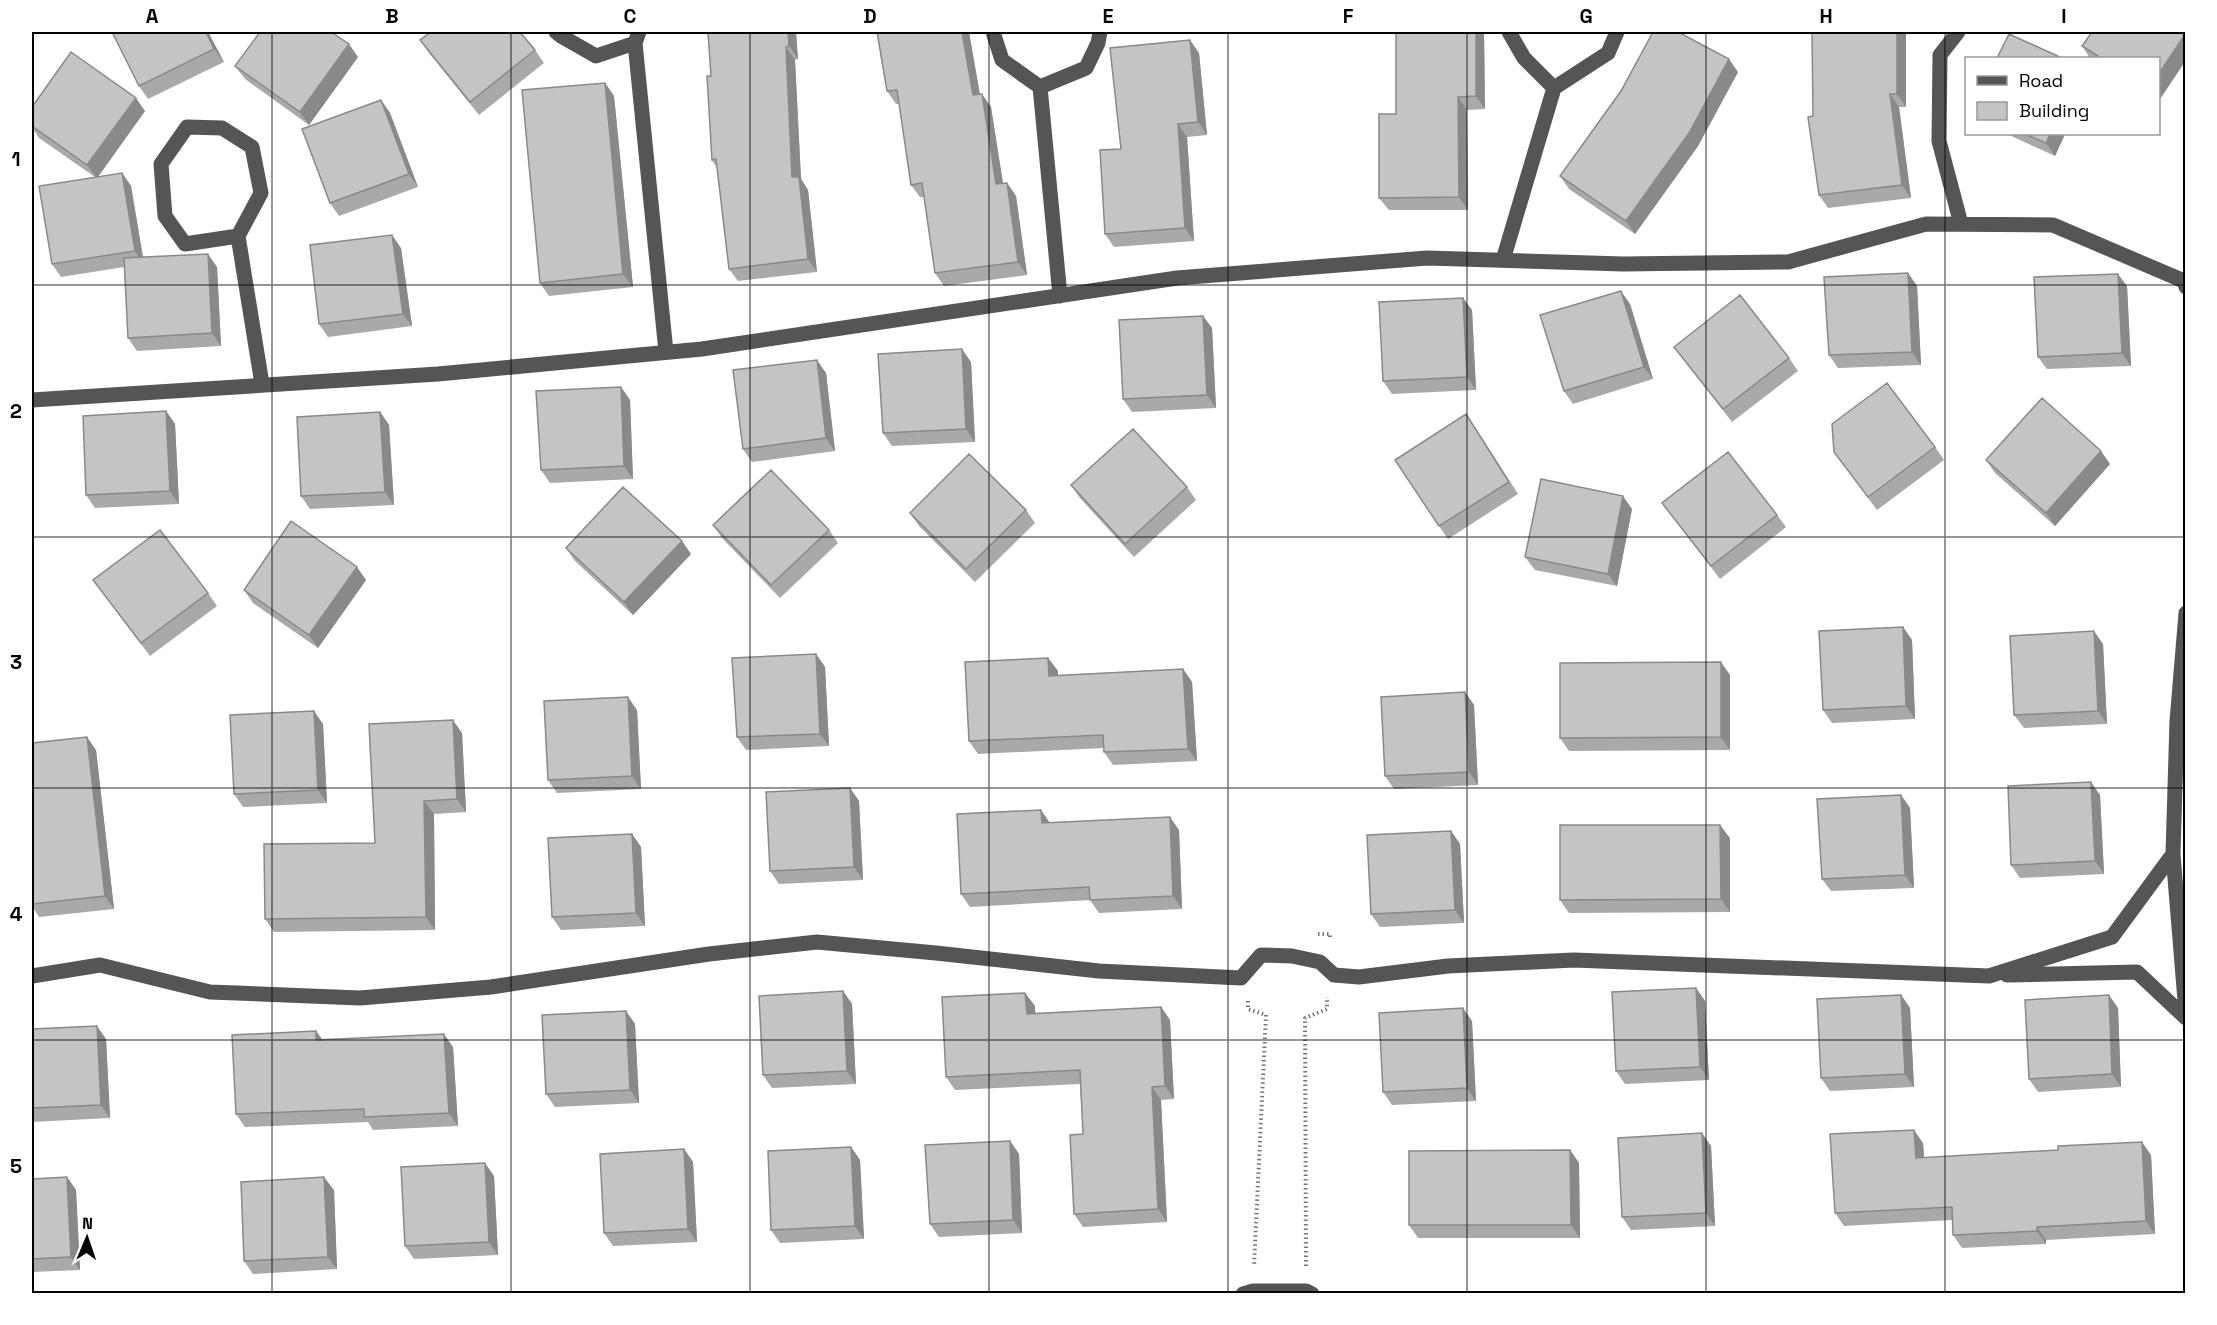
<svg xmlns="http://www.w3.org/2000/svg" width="2217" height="1325" viewBox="0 0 2217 1325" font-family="'Space Grotesk',sans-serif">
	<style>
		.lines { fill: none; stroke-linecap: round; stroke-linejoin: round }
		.path { stroke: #777; stroke-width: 4; stroke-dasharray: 1.5 3; stroke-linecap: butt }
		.minor { stroke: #555; stroke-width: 15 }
		.wall { fill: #a9a9a9 }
		.shaded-wall { fill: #898989 }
		.building { fill: #c4c4c4; stroke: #898989; stroke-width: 1.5 }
		.grid { fill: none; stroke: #000; stroke-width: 1.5; stroke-opacity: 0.55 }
		.neatline { fill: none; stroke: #000; stroke-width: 2 }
		.grid-label { font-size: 20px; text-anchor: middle; font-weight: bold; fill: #000 }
	</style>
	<rect width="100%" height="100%" fill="#fff"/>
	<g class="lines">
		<path class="path" d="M1318 934H1330V939
			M1248 1001V1009L1266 1015 1254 1266
			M1306 1266 1305 1018 1327 1009V997"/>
		<path class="minor" d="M556 32 561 36 596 56 635 43
			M639 32 635 43 666 352
			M993 32 1002 60 1040 87 1060 296
			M1509 32 1524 58 1554 88
			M1958 32 1940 55 1939 141 1961 224
			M1040 87 1086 68 1098 43 1100 32
			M238 236 185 244 165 216 161 164 187 127 222 128 252 147 261 193 238 236 262 384
			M1503 260 1554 88 1608 53 1617 32
			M32 400 438 374 702 349 1177 278 1427 258 1623 264 1788 262 1926 224 2053 225 2184 281 2186 287
			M2173 854 2186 1013
			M2007 975 2137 972 2186 1018
			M32 976 100 965 210 992 360 998 491 987 709 954 817 942 936 953 1099 971 1241 978 1261 955 1292 956 1320 962 1334 975 1359 977 1448 966 1574 960 1989 976 2112 937 2173 854 2177 721 2186 613
			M1243 1294 1253 1291H1306L1312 1294"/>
	</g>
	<path class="wall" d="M112 32H208L224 62 148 99 139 86Z
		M708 32H796L798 59 795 60 801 179 808 190 817 272 738 281 729 269 717 168 712 160 711 76Z
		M877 32H969L980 94 991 107 1003 183H1007L1016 196 1027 275 944 286 935 273 924 197H920L911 185 899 104H896L887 91Z
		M1484 32 1485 109 1467 110 1468 210H1389L1379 198 1396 114Z
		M1740 32H1763L1762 34Z
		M1812 32H1906V107H1899L1911 198 1828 208 1819 195 1813 116Z
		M2186 32V60L2158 102V58H2090L2082 46Z
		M420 40 535 50 544 63 479 115 429 53Z
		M1199 53 1207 135 1187 137 1194 241 1114 247 1105 234 1121 149Z
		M358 57 309 125 245 79 235 66Z
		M1738 72 1698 146 1635 234 1569 189 1560 176Z
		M605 83 614 96 633 287 549 296 540 283Z
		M381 100 390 113 418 187 339 216 330 203Z
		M32 107 145 111 98 177 122 173 131 186 143 257 217 267 221 346 137 351 128 338 124 267 61 277 52 264 95 177 39 138 32 127Z
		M2007 134H2065L2055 156Z
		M401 248 412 326 328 337 319 324Z
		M1908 273 1917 286 1921 365 1838 368 1829 355Z
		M2127 286 2131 366 2047 369 2038 357Z
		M1463 298 1472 310 1476 390 1392 394 1383 381Z
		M1630 304 1653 379 1573 404 1564 391Z
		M1203 316 1212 328 1216 408 1132 412 1123 399Z
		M1674 347 1789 358 1798 371 1732 422Z
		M971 362 975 442 892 446 883 433Z
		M826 373 835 451 752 462 743 449Z
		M621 387 630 400 633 479 550 483 541 470Z
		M166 411 175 424 179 504 95 508 86 495Z
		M380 412 389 425 394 505 310 509 301 496Z
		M1475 427 1518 494 1448 539 1439 526Z
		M1935 447 1944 460 1877 510 1834 452Z
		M1986 460 2110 464 2055 526 1995 473Z
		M1071 485 1187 487 1196 500 1134 557 1080 498Z
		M1662 503 1777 515 1786 527 1720 579Z
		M1632 509 1617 586 1535 570 1525 557Z
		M1026 510 1035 523 975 582 919 526 910 513Z
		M713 525 829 530 838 543 780 598 722 538Z
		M566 548 691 554 633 615 575 561Z
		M93 580 208 593 217 606 150 656Z
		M366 580 318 648 253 603 244 590Z
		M1903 627 1912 640 1915 719 1832 723 1823 710Z
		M2103 644 2107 724 2024 728 2014 715Z
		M816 654 825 667 829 746 746 750 737 737Z
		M1048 658 1058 671V675L1183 669 1192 682 1197 761 1113 765 1104 752V748L978 754 969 741Z
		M1730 675V750L1569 751 1560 738Z
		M1465 692 1474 705 1478 785 1394 789 1385 776Z
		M637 710 641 789 557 793 548 780Z
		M323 724 327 803 243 807 234 794Z
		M462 733 466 812 434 814 435 930 274 932 265 919 375 843Z
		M32 743 96 750 114 909 39 917 32 906Z
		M850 788 859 801 863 880 779 884 770 871Z
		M1901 795 1910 808 1914 888 1831 891 1822 879Z
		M2100 795 2104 874 2020 878 2011 865Z
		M1050 822 1179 830 1182 909 1099 913 1090 900 970 907 961 894Z
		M1451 831 1460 844 1464 923 1380 927 1371 914Z
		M632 834 641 847 645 926 561 930 552 917Z
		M1730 838V912L1569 913 1560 900Z
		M1696 988 1705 1001 1709 1080 1625 1084 1616 1071Z
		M843 991 852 1004 856 1084 772 1088 763 1075Z
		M1025 993 1035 1006V1013L1161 1007 1170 1020 1174 1099 1161 1100 1167 1222 1083 1227 1074 1214 1083 1134 1080 1084 955 1090 946 1077Z
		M1901 995 1910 1008 1914 1087 1830 1091 1821 1078Z
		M2118 1008 2121 1087 2038 1092 2029 1079Z
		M626 1011 635 1024 639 1103 555 1107 546 1094Z
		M1472 1021 1476 1101 1392 1105 1383 1092Z
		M32 1029 106 1039 110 1118 32 1122Z
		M316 1031 322 1039 453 1047 458 1126 373 1130 368 1122 245 1127 236 1114Z
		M1010 1141 1019 1154 1022 1233 939 1237 930 1224Z
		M1923 1143 1924 1158 2151 1155 2155 1234 2046 1240V1244L1962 1248 1953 1235 1952 1220 1844 1226 1835 1213Z
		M1711 1146 1715 1226 1631 1230 1622 1217Z
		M851 1147 860 1160 864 1239 780 1243 771 1230Z
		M684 1149 693 1162 697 1242 613 1246 604 1233Z
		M1570 1150 1579 1163 1580 1238H1418L1409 1225Z
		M494 1176 498 1255 414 1259 405 1246Z
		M67 1177 76 1190 80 1270 32 1272V1179Z
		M334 1190 337 1269 253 1274 244 1261Z"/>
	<path class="shaded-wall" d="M206 32H208L224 62 214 49Z
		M788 32H796L798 59 789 46Z
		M962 32H969L982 108 973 95Z
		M1476 32H1484L1485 109 1476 96Z
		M1897 32H1906V107L1897 94Z
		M2186 33V60L2158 102V75Z
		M1190 40 1199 53 1207 135 1198 122Z
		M349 44 358 57 309 125 300 112Z
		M786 47 795 60 801 179 808 190 817 272 808 259 792 177Z
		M1729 59 1738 72 1698 146 1635 234 1626 221Z
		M605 83 614 96 633 287 623 274Z
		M982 94 991 107 1005 197 996 184Z
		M1890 94 1899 107 1911 198 1902 185Z
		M1458 97 1467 110 1468 210 1459 197Z
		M136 98 145 111 97 178 87 165Z
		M381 100 390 113 418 187 409 174Z
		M1178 124 1187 137 1194 241 1185 228Z
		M2050 134H2065L2055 156 2046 143Z
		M122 173 131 186 144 264 135 251Z
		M1007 183 1016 196 1027 275 1018 262Z
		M392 235 401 248 412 326 403 314Z
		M208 254 217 267 221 346 212 333Z
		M1908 273 1917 286 1921 365 1912 352Z
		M2118 274 2127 286 2131 366 2122 353Z
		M1621 291 1630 304 1653 379 1644 367Z
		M1463 298 1472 310 1476 390 1467 377Z
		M1203 316 1212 328 1216 408 1207 395Z
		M962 349 971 362 975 442 966 429Z
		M817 360 826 373 835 451 826 438Z
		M621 387 630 400 633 479 624 466Z
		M166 411 175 424 179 504 170 491Z
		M380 412 389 425 394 505 385 492Z
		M2101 451 2110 464 2055 526 2046 513Z
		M1623 496 1632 509 1617 586 1608 574Z
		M682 541 691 554 633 615 624 602Z
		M357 567 366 580 318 648 309 635Z
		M1903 627 1912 640 1915 719 1906 706Z
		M2094 631 2103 644 2107 724 2098 711Z
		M816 654 825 667 829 746 820 734Z
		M1048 658 1058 671V688L1049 676Z
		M1721 662 1730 675V750L1721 737Z
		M1183 669 1192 682 1197 761 1188 749Z
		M1465 692 1474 705 1478 785 1469 772Z
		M628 697 637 710 641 789 632 776Z
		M314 711 323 724 327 803 318 790Z
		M453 720 462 733 466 812 457 799Z
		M87 737 96 750 114 909 105 896Z
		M2091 782 2100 795 2104 874 2095 861Z
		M850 788 859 801 863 880 854 867Z
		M1901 795 1910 808 1914 888 1905 875Z
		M424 801 434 814 435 930 426 917Z
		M1041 810 1050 823H1042Z
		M1170 817 1179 830 1182 909 1173 896Z
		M1720 825 1730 838V912L1721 899Z
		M1451 831 1460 844 1464 923 1455 910Z
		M632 834 641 847 645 926 636 913Z
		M1696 988 1705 1001 1709 1080 1700 1067Z
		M843 991 852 1004 856 1084 847 1071Z
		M1025 993 1035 1006 1036 1027 1027 1014Z
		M1901 995 1910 1008 1914 1087 1905 1074Z
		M2109 995 2118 1008 2121 1087 2112 1074Z
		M1161 1007 1170 1020 1174 1099 1165 1086Z
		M1463 1008 1472 1021 1476 1101 1467 1088Z
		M626 1011 635 1024 639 1103 630 1090Z
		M97 1026 106 1039 110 1118 101 1105Z
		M316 1031 325 1044 316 1040Z
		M444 1034 453 1047 458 1126 449 1113Z
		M1152 1087 1161 1100 1167 1222 1158 1209Z
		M1914 1130 1923 1143 1925 1171 1916 1158Z
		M1702 1133 1711 1146 1715 1226 1706 1213Z
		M1010 1141 1019 1154 1022 1233 1013 1220Z
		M2142 1142 2151 1155 2155 1234 2146 1221Z
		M851 1147 860 1160 864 1239 855 1226Z
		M684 1149 693 1162 697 1242 688 1229Z
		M1570 1150 1579 1163 1580 1238 1571 1225Z
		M485 1163 494 1176 498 1255 489 1242Z
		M67 1177 76 1190 80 1270 71 1257Z
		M324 1177 334 1190 337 1269 328 1257Z
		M2037 1227 2046 1240V1244L2037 1231Z"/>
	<path class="building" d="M112 32H206L214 49 139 86Z
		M260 32H331L349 44 300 112 235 66Z
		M431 32H520L535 50 470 102 420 40Z
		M708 32H788L789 46 786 47 792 177H799L808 259 729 269 716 159 712 160 707 76H711Z
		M877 32H962L973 95 982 94 996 184 1007 183 1018 262 935 273 922 183 911 185 897 90 887 91Z
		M1396 32H1476V96L1458 97 1459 197 1379 198V114H1396Z
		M1653 32H1678L1729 59 1689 133 1626 221 1560 176 1621 91Z
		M1812 32H1897V94H1890L1902 185 1819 195 1808 117 1813 116Z
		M2092 32H2186V33L2158 75V58H2101L2082 46Z
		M2009 34 2062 58H1997Z
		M1190 40 1198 122 1178 124 1185 228 1105 234 1100 150 1121 149 1110 48Z
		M71 52 136 98 87 165 32 126V107Z
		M605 83 623 274 540 283 522 90Z
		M381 100 409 174 330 203 302 129Z
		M2025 134H2050L2046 143Z
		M122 173 135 251 52 264 39 186Z
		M392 235 403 314 319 324 310 245Z
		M208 254 212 333 128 338 124 258Z
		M1908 273 1912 352 1829 355 1824 277Z
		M2118 274 2122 353 2038 357 2034 277Z
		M1621 291 1644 367 1564 391 1540 315Z
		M1740 295 1789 358 1723 409 1674 347Z
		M1463 298 1467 377 1383 381 1379 302Z
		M1203 316 1207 395 1123 399 1119 320Z
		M962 349 966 429 883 433 878 354Z
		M817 360 826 438 743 449 733 370Z
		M1887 383 1935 447 1868 497 1834 452 1832 424Z
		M621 387 624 466 541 470 536 391Z
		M2042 398 2101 451 2046 513 1986 460Z
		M166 411 170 491 86 495 83 416Z
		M380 412 385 492 301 496 297 417Z
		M1466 414 1509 482 1439 526 1395 460Z
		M1133 429 1187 487 1125 544 1071 485Z
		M1728 452 1777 515 1711 566 1662 503Z
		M969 454 1026 510 966 569 910 513Z
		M771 470 829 530 771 585 713 525Z
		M1541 479 1623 496 1608 574 1525 557Z
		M623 487 682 541 624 602 566 548Z
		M291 521 357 567 309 635 244 590Z
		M160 530 208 593 141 643 93 580Z
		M1903 627 1906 706 1823 710 1819 631Z
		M2094 631 2098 711 2014 715 2010 636Z
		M816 654 820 734 737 737 732 658Z
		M1048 658 1049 676 1183 669 1188 749 1104 752 1103 735 969 741 965 662Z
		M1721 662V737L1560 738V663Z
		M1465 692 1469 772 1385 776 1381 697Z
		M628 697 632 776 548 780 544 701Z
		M314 711 318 790 234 794 230 715Z
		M453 720 457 799 424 801 426 917 265 919 264 844 375 843 369 724Z
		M87 737 105 896 32 904V743Z
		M2091 782 2095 861 2011 865 2008 786Z
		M850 788 854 867 770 871 766 792Z
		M1901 795 1905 875 1822 879 1817 799Z
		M1041 810 1042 823 1170 817 1173 896 1090 900 1089 887 961 894 957 814Z
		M1560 825H1720L1721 899 1560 900Z
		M1451 831 1455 910 1371 914 1367 835Z
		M632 834 636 913 552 917 548 838Z
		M1696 988 1700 1067 1616 1071 1612 992Z
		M843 991 847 1071 763 1075 759 996Z
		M1025 993 1027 1014 1161 1007 1165 1086 1152 1087 1158 1209 1074 1214 1070 1135 1083 1134 1080 1070 946 1077 942 997Z
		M1901 995 1905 1074 1821 1078 1817 999Z
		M2109 995 2112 1074 2029 1079 2025 1000Z
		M1463 1008 1467 1088 1383 1092 1379 1013Z
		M626 1011 630 1090 546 1094 542 1015Z
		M97 1026 101 1105 32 1108V1029Z
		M316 1031V1040L444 1034 449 1113 364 1117V1109L236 1114 232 1035Z
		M1914 1130 1916 1158 2058 1150V1146L2142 1142 2146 1221 2037 1227V1231L1953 1235 1952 1207 1835 1213 1830 1134Z
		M1702 1133 1706 1213 1622 1217 1618 1138Z
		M1010 1141 1013 1220 930 1224 925 1145Z
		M851 1147 855 1226 771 1230 768 1151Z
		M684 1149 688 1229 604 1233 600 1154Z
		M1570 1150 1571 1225H1409V1151Z
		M485 1163 489 1242 405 1246 401 1167Z
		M67 1177 71 1257 32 1259V1179Z
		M324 1177 328 1257 244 1261 241 1182Z"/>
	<path class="grid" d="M272 32V1294M511 32V1294M750 32V1294M989 32V1294M1228 32V1294M1467 32V1294M1706 32V1294M1945 32V1294M32 285H2186M32 537H2186M32 788H2186M32 1040H2186"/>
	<rect width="2217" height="1325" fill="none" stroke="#ffffff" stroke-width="66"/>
	<rect x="1965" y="57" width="195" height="78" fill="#ffffff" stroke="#999999" stroke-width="1.5"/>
	<rect x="1977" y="76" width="30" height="9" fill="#555555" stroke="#999999" stroke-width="1.5"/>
	<text x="2019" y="87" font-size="18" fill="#000000">Road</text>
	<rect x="1977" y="102" width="30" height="18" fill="#c4c4c4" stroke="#999999" stroke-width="1.5"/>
	<text x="2019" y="117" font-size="18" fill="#000000">Building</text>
	<g transform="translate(87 1238) rotate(2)" stroke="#ffffff" stroke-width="4.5" paint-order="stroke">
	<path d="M0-4.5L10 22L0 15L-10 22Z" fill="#000000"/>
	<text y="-9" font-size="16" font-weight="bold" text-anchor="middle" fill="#000000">N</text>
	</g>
	<rect x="33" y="33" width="2151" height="1259" class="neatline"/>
	<g class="grid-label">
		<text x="152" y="23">A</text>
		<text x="392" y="23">B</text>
		<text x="630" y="23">C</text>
		<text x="870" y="23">D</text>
		<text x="1108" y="23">E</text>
		<text x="1348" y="23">F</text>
		<text x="1586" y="23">G</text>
		<text x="1826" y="23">H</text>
		<text x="2064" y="23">I</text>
		<text x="16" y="166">1</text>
		<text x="16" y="418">2</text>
		<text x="16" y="669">3</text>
		<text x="16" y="921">4</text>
		<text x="16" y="1173">5</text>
	</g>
</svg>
